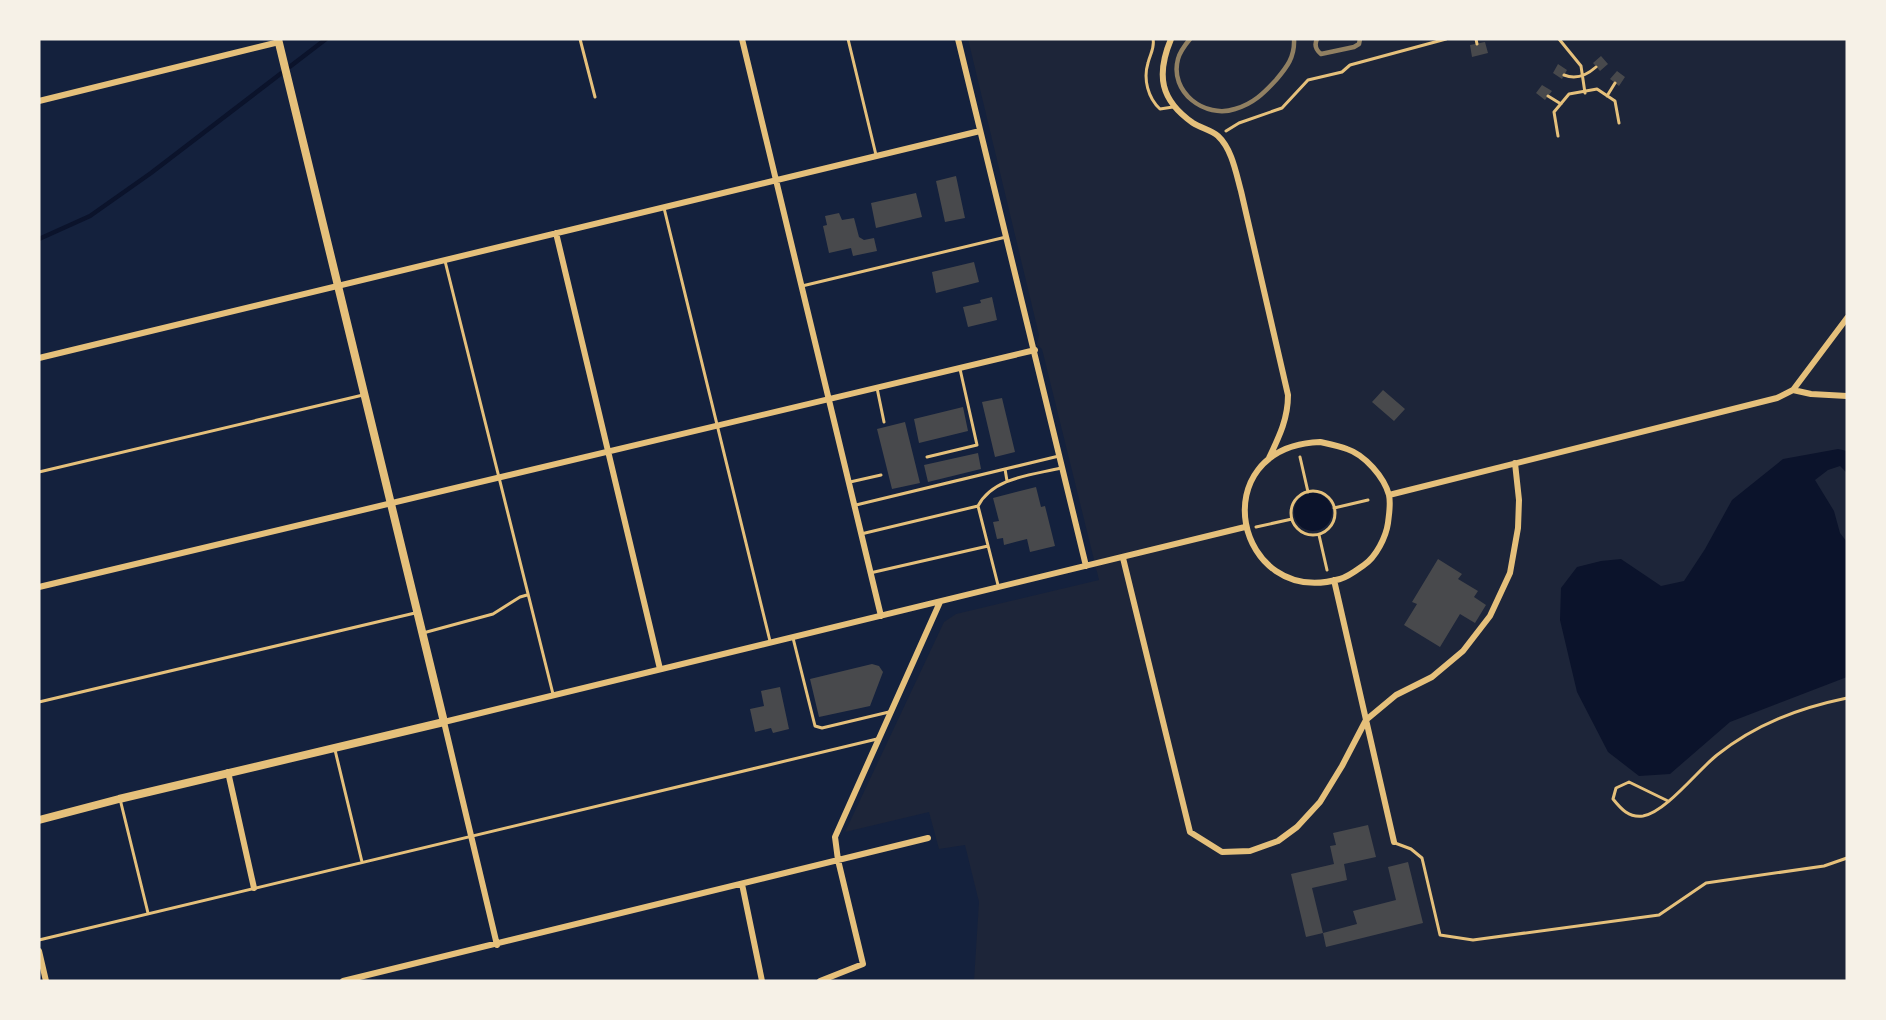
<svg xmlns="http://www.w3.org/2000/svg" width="1886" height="1020" viewBox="0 0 1886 1020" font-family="Barlow,sans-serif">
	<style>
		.green { fill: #1d2539; fill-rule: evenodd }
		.water { fill: #0b132b }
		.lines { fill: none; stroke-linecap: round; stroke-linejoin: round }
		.stream { stroke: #0b132b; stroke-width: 4.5 }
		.building { fill: #48494c }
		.path { stroke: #e5c07b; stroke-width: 3 }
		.service { stroke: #e5c07b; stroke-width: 3 }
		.minor { stroke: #e5c07b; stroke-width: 6 }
		.tertiary { stroke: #e5c07b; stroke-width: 8 }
		.rail { stroke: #918062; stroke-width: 4.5 }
	</style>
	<rect width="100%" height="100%" fill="#14213d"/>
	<path class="green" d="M968 39H1847V981H974L979 902 965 845 939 849 929 812 845 832 944 622 956 614 1099 580 1042 349 1037 345 1039 335ZM1309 493H1316L1333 511 1329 523 1319 531 1295 505 1298 499Z"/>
	<path class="water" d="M1838 449 1847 451V473L1840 466 1828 470 1815 480 1834 511 1840 533 1847 542V677L1730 722 1670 774 1639 776 1608 752 1577 692 1560 620 1561 588 1577 567 1601 561 1621 559 1661 586 1684 581 1705 549 1732 500 1783 459Z
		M1294 512a19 19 0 1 1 38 0a19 19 0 1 1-38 0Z"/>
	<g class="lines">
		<path class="stream" d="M39 239 90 216 151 173 326 39"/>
	</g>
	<path class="building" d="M1485 42 1488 53 1472 57 1470 45Z
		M1601 56 1608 64 1600 71 1593 63Z
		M1558 64 1567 70 1562 79 1553 73Z
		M1617 71 1625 77 1619 86 1610 79Z
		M1542 85 1552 91 1545 100 1536 93Z
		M956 176 965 218 945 222 936 181Z
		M916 193 922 217 876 228 871 203Z
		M839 213 842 220 854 218 859 237 864 240 874 238 877 251 853 256 851 248 829 253 823 226 827 225 825 216Z
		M974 262 979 282 936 293 932 272Z
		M992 297 997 320 968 327 963 307 981 303 980 300Z
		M1383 390 1405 409 1394 421 1372 402Z
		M1002 398 1015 452 995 457 982 402Z
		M963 407 968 431 919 443 914 419Z
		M905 422 920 483 892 489 877 429Z
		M978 453 981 469 928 482 924 465Z
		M1036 487 1041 507 1045 506 1055 546 1030 552 1027 539 1004 545 1003 538 997 539 993 522 999 521 993 498Z
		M1438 559 1462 574 1458 579 1478 591 1474 597 1486 605 1475 623 1460 614 1440 647 1404 625 1417 604 1412 602Z
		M872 664 879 666 883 672 870 706 819 717 810 679Z
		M780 687 789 729 773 733 771 728 755 732 750 709 764 706 761 691Z
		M1368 825 1376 857 1344 864 1347 880 1312 888 1323 933 1306 937 1291 874 1334 864 1330 846 1336 845 1333 833Z
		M1408 862 1423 923 1326 947 1323 933 1357 924 1353 911 1396 900 1388 867Z"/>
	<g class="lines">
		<path class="path" d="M1476 39 1477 44
			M1559 39 1581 66 1585 93
			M1564 75C1576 80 1587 75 1596 67
			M1548 96 1561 104
			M1607 96 1615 83
			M1226 131 1239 123 1282 108 1308 80 1342 72 1350 65 1446 39
			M1558 136 1554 112 1569 94 1597 89 1615 101 1619 123
			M1300 457 1308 492
			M1291 513a22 22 0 1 1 44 0a22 22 0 1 1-44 0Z
			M1334 508 1368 500
			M1256 527 1292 519
			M1319 535 1327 570"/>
		<path class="service" d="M580 39 595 97
			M848 39 876 155
			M1153 39C1155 48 1150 54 1148 63 1143 79 1148 98 1160 109L1173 107
			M664 208 770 641
			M445 261 553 694
			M802 286 1006 237
			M877 388 884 422
			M927 457 977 445 960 369
			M1005 469 1007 481
			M39 472 363 395
			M850 482 881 475
			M856 505 1059 456
			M861 534 978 506
			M870 573 988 546
			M998 585 978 506C993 477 1033 475 1061 468
			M423 633 493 614 520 597 527 595
			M793 638 815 726 822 728 889 712
			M39 702 415 613
			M335 750 362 862
			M120 799 148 913
			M1668 801 1629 782 1616 788 1613 799C1621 809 1629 818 1643 816 1666 812 1698 770 1717 755 1756 724 1799 708 1847 698
			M1395 843 1411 849 1422 858 1440 935 1473 940 1659 915 1706 883 1824 866 1847 858
			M39 940 877 739"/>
		<path class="minor" d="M742 39 881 616
			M958 39 1086 566
			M1171 39C1156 75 1160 100 1193 123 1201 128 1211 130 1218 136 1232 149 1236 173 1241 191L1288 395C1288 419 1279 437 1269 458
			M39 101 279 42
			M556 233 660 669
			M39 358 980 131
			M1793 390 1811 394 1847 396
			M1320 442C1329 444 1339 446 1347 449 1365 455 1384 477 1389 495 1391 504 1389 514 1388 523 1386 537 1376 557 1364 565 1357 570 1348 577 1340 579 1235 609 1201 447 1320 442Z
			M1389 495 1777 398 1793 390 1847 318
			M1123 558 1190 832 1222 852 1250 851 1278 841 1297 827 1320 802 1342 766 1366 720 1396 695 1432 677 1463 651 1490 616 1510 573 1518 528 1519 500 1515 463
			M1334 580 1394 842
			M39 587 1035 350
			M228 772 254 888
			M742 884 762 981
			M497 945 444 722 1245 527
			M39 951 46 981
			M343 981 928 838
			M820 981 863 964 838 860 835 837 940 602"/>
		<path class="tertiary" d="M39 820 119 799 444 722 278 39"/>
		<path class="rail" d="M1190 39C1185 45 1180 51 1178 59 1169 92 1205 119 1235 109 1253 104 1264 93 1276 80 1287 67 1295 57 1294 39
			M1317 39C1314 45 1316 50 1321 54L1354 47 1359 44 1360 39"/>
	</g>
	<rect width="1886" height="1020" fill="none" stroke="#f6f1e7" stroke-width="81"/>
</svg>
